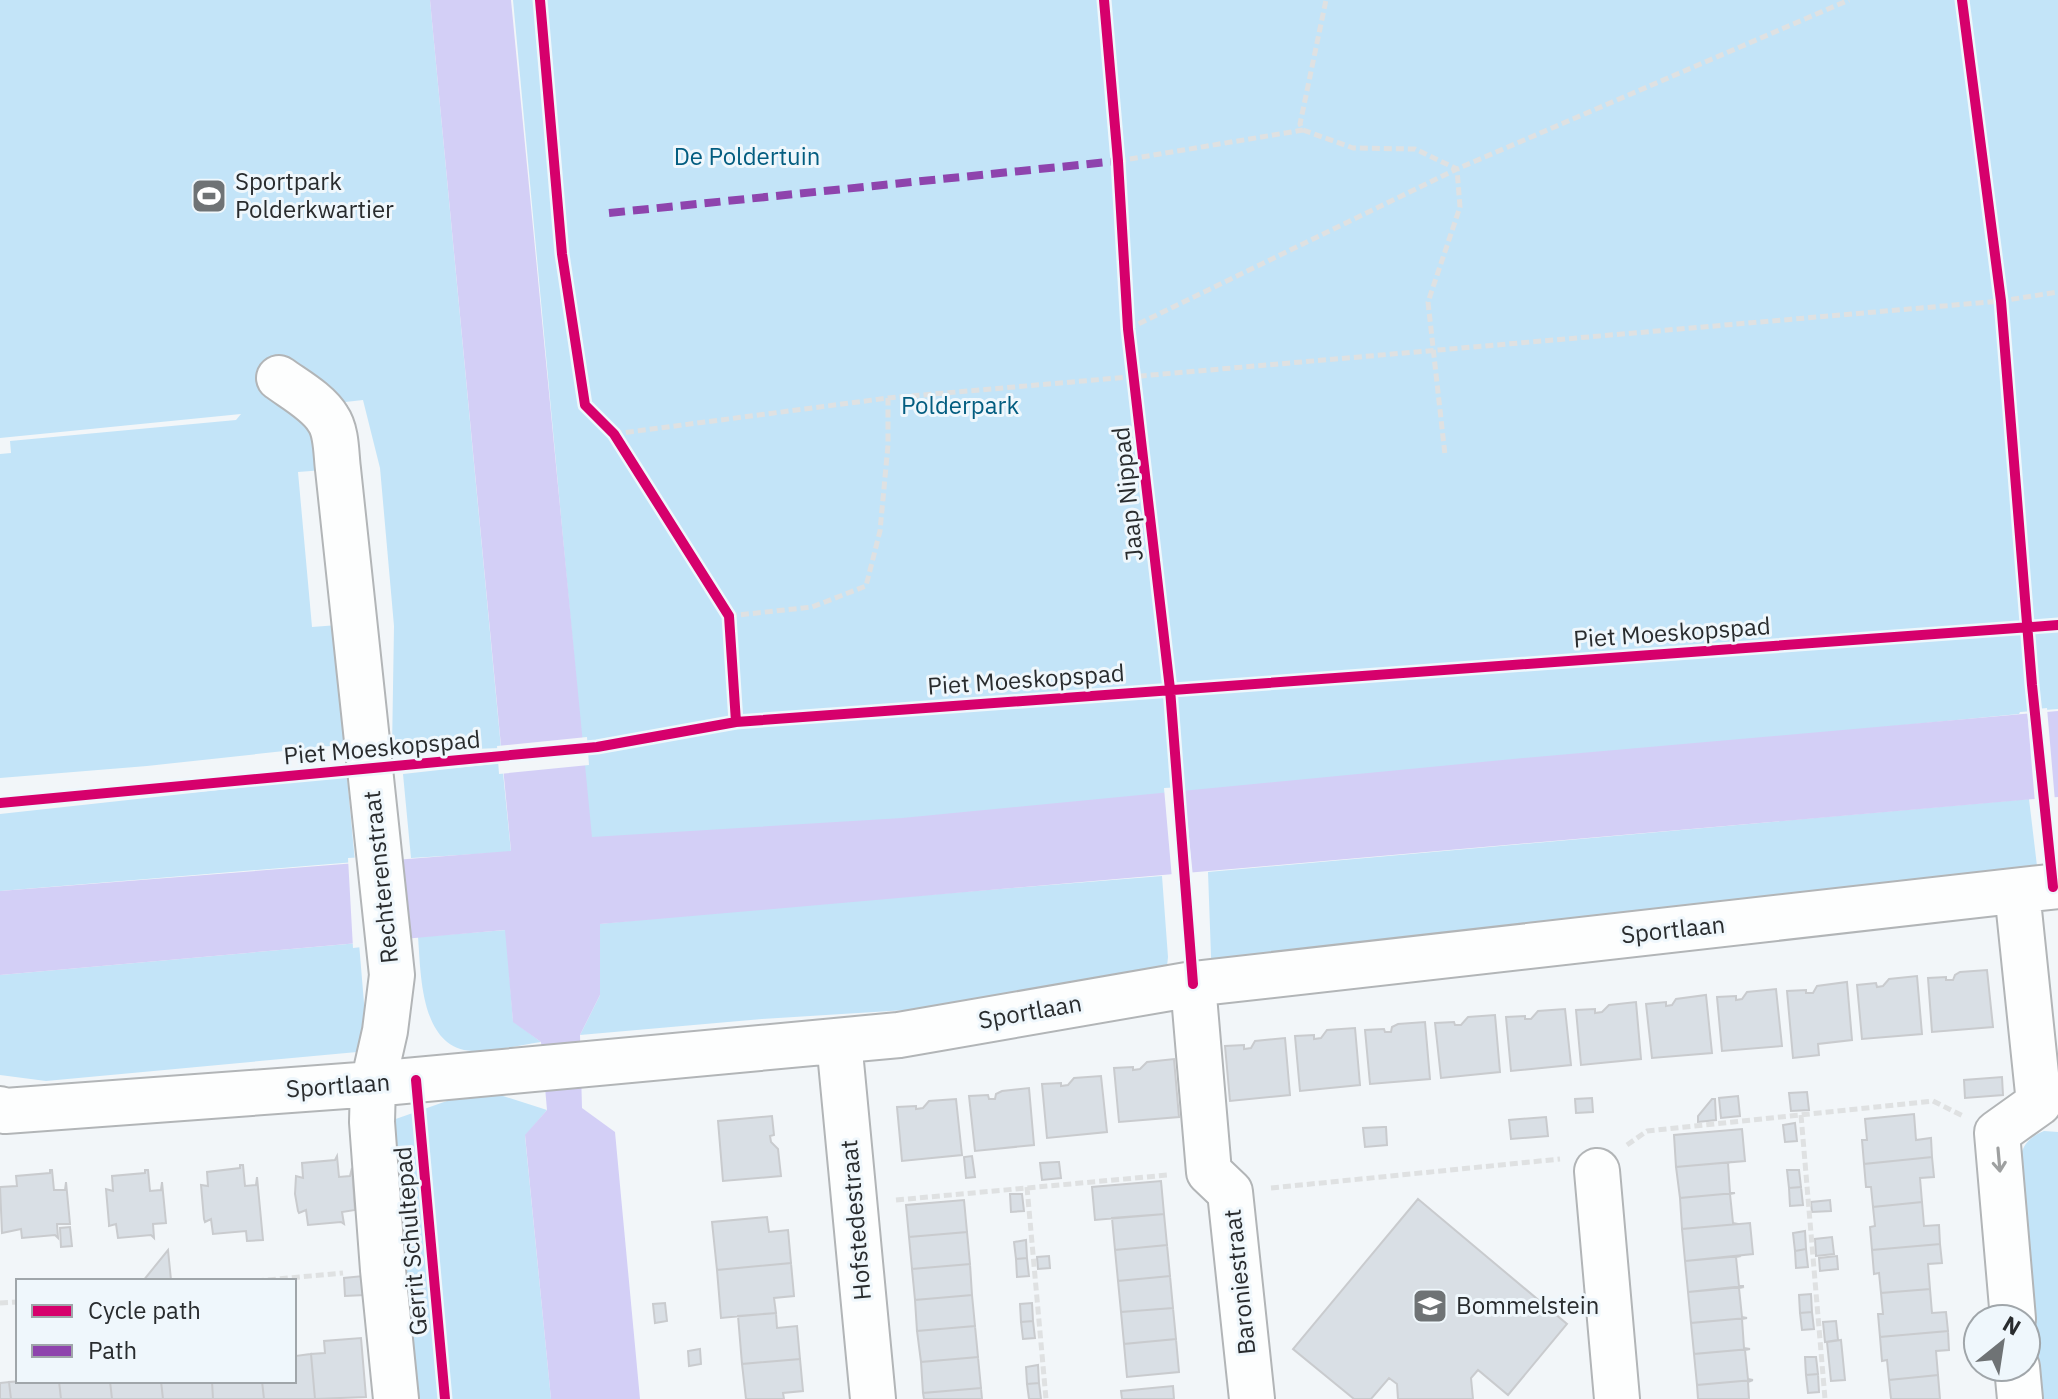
<svg xmlns="http://www.w3.org/2000/svg" width="2058" height="1399" viewBox="0 0 2058 1399" font-family="'IBM Plex Sans',sans-serif">
	<style>
		.green { fill: #c3e4f8 }
		.water { fill: #d3cff6 }
		.pier { fill: #f2f6f9 }
		.building { fill: #d9dfe5; stroke: #c9cbce; stroke-width: 2 }
		.lines { fill: none; stroke-linecap: round; stroke-linejoin: round }
		.minor-casing { stroke: #b2b5b7; stroke-width: 48 }
		.path { stroke: #dfe1e2; stroke-width: 5; stroke-dasharray: 8 4; stroke-linecap: butt }
		.minor { stroke: #fdfefe; stroke-width: 44 }
		.quiet { stroke: #8e44ad; stroke-width: 8; stroke-dasharray: 16 8; stroke-linecap: butt }
		.cycleway-casing { stroke: #eff7fc; stroke-width: 15 }
		.cycleway { stroke: #d6006c; stroke-width: 10 }
		.oneway { stroke: #9ea0a0 }
		.labels { text-anchor: middle; stroke-width: 6; stroke-linejoin: round; paint-order: stroke }
		.park-label { font-size: 24px; fill: #035d80; stroke: #eff7fc }
		.poi-label { font-size: 24px; fill: #292c2e; stroke: #eff7fc; text-anchor: start }
		.street-label { font-size: 24px; fill: #292c2e; stroke: #eff7fc }
	</style>
	<rect width="100%" height="100%" fill="#f2f6f9"/>
	<path class="green" d="M0 0H430L501 748 418 751 392 749 394 626 380 468 363 400 292 408 315 431 324 470 298 472 312 627 338 625 349 744 147 766 0 778V454L11 453 10 441 236 420 241 414 0 438Z
		M513 0H2058V709L2020 712 2019 714 592 851Z
		M502 763 511 852 411 858 403 774Z
		M347 776 355 862 0 891V814Z
		M2029 799 2037 866 2006 877 1212 984 1208 872Z
		M1162 876 1168 957 1164 994 762 1019 580 1035 600 995 599 924 739 910Z
		M506 930 513 1021 541 1042C519 1045 493 1052 472 1051 420 1048 421 974 418 937Z
		M359 943 368 1051 46 1081 0 1075V975Z
		M481 1089 547 1110 525 1136 551 1399H416L390 1121Z
		M2044 1131 2058 1132V1399H2042L2020 1162C2021 1146 2029 1137 2044 1131Z"/>
	<path class="water" d="M430 0H511L592 837 902 818 1513 759 2058 711V797L600 924V995L580 1035 582 1108 615 1132 640 1399H551L525 1135 547 1110 541 1042 513 1022 505 930 0 975V891L511 851Z"/>
	<path class="pier" d="M2047 708 2055 801 2035 803 2027 710Z
		M587 737 589 765 499 774 497 746Z
		M1184 787 1193 877 1172 879 1164 788Z
		M400 855 408 942 353 948 348 858Z"/>
	<path class="building" d="M1987 970 1993 1027 1932 1032 1928 978 1946 977V980H1953L1955 975 1960 972Z
		M1917 976 1922 1034 1862 1039 1857 985 1876 983 1877 987 1883 986 1889 979Z
		M1847 982 1852 1040 1818 1044 1819 1055 1793 1058 1787 991 1806 990V993H1813L1817 986Z
		M1776 989 1782 1046 1722 1051 1717 997 1736 996V1000L1742 999 1747 992Z
		M1706 995 1712 1053 1652 1058 1646 1004 1666 1002V1006L1672 1005 1676 999Z
		M1636 1002 1641 1059 1581 1065 1576 1010 1595 1009V1013L1602 1012 1609 1005Z
		M1565 1009 1571 1065 1511 1071 1506 1017 1525 1016V1019H1531L1538 1011Z
		M1495 1015 1500 1072 1441 1078 1435 1023 1454 1022 1455 1025H1461L1468 1017Z
		M1425 1022 1430 1079 1370 1084 1365 1030 1384 1029 1385 1032H1391L1392 1027 1398 1024Z
		M1355 1028 1360 1085 1300 1091 1295 1036 1314 1035V1039L1321 1038 1327 1030Z
		M1285 1038 1290 1095 1230 1101 1225 1046 1244 1045V1049L1251 1048 1255 1041Z
		M1174 1059 1179 1117 1119 1122 1114 1068 1133 1067V1070L1140 1069 1147 1062Z
		M1101 1076 1107 1132 1047 1138 1042 1084 1061 1083V1086L1068 1085 1074 1078Z
		M2002 1077 2003 1095 1965 1098 1964 1080Z
		M1029 1088 1034 1145 975 1151 969 1096 988 1095 989 1099H995L996 1094 1002 1091Z
		M1807 1092 1809 1110 1791 1111 1789 1093Z
		M1738 1096 1740 1116 1721 1118 1719 1098Z
		M1592 1098 1593 1112 1576 1113 1575 1099Z
		M956 1099 962 1155 902 1161 897 1107 916 1106V1109L923 1108 929 1101Z
		M1712 1099H1715L1716 1120 1698 1122V1116Z
		M1914 1114 1916 1140 1931 1138 1932 1157 1864 1164 1862 1140H1867L1865 1119Z
		M772 1116 774 1135 770 1136 771 1142 778 1149 781 1176 723 1181 718 1121Z
		M1546 1117 1548 1136 1511 1139 1509 1120Z
		M1795 1123 1797 1141 1785 1142 1783 1125Z
		M1384 1127H1386L1387 1145 1365 1147 1363 1128Z
		M1742 1129 1745 1161 1676 1167 1674 1135Z
		M337 1156 339 1177 350 1176 352 1168 355 1210 342 1212 344 1224 341 1222 308 1225 306 1210 299 1213 298 1211 295 1194 296 1176 303 1178 302 1163 335 1160Z
		M972 1156 975 1177 966 1178 964 1157Z
		M1932 1157 1934 1177 1920 1178 1922 1202 1873 1207 1871 1187H1866L1864 1164Z
		M1057 1162H1059L1061 1178 1042 1180 1040 1163Z
		M1732 1162 1728 1163 1730 1193H1735L1680 1198 1676 1167Z
		M240 1165H243L245 1186 256 1185 257 1177 263 1240 247 1241 246 1231 213 1234 211 1219 205 1222 204 1219 201 1185 208 1186 207 1172 240 1168Z
		M50 1170H52L54 1190H65L66 1182 70 1224H57L58 1238 55 1235 22 1238 21 1229 2 1233 0 1187 17 1186 16 1176 50 1173Z
		M145 1170H148L150 1191 161 1190 162 1182 166 1223 153 1224 154 1238 151 1235 118 1238 116 1224 109 1226V1224L106 1189 113 1191 112 1176 145 1173Z
		M1787 1170H1799L1801 1187 1789 1188Z
		M1161 1181 1164 1214 1095 1220 1092 1187Z
		M1801 1187 1803 1205 1790 1206 1789 1188Z
		M1735 1193 1730 1194 1733 1223 1738 1224 1682 1229 1680 1198Z
		M1010 1194H1022L1024 1211 1011 1212Z
		M1418 1199 1567 1324 1508 1395 1478 1370 1471 1378 1473 1399H1398L1397 1384 1389 1378 1371 1399H1354L1293 1349Z
		M964 1200 967 1232 909 1237 906 1205Z
		M1830 1200 1831 1211 1812 1212 1811 1202Z
		M1922 1202 1924 1226 1939 1225 1940 1244 1872 1250 1870 1227 1875 1226 1873 1207Z
		M1164 1214 1167 1245 1115 1250 1112 1218Z
		M767 1217 769 1232 788 1230 791 1263 717 1270 712 1222Z
		M1750 1223 1753 1254 1685 1261 1682 1229Z
		M70 1227 72 1246 61 1247 60 1228Z
		M1805 1231 1806 1249 1795 1251 1793 1233Z
		M967 1232 970 1264 912 1269 909 1237Z
		M1832 1237 1834 1254 1816 1256 1815 1239Z
		M1026 1240 1027 1258 1016 1259 1014 1242Z
		M1940 1244 1942 1263 1928 1264 1930 1289 1881 1293 1879 1273 1874 1274 1872 1250Z
		M1167 1245 1170 1276 1118 1281 1115 1250Z
		M1806 1249 1808 1267 1796 1268 1795 1251Z
		M168 1250 171 1280 143 1281Z
		M1049 1256 1050 1268 1038 1269 1037 1257Z
		M1741 1256 1736 1257 1739 1286H1744L1688 1292 1685 1261Z
		M1837 1256 1838 1269 1820 1271 1819 1258Z
		M1027 1258 1029 1276 1017 1277 1016 1259Z
		M791 1263 794 1296 774 1298 776 1313 721 1318 717 1270Z
		M970 1264 972 1295 915 1300 912 1269Z
		M363 1276 365 1295 345 1296 344 1278Z
		M1170 1276 1173 1308 1121 1312 1118 1281Z
		M1744 1287 1739 1288 1742 1317 1747 1318 1691 1323 1688 1292Z
		M1930 1289 1932 1313 1946 1312 1948 1331 1880 1337 1878 1314H1883L1881 1293Z
		M1811 1294 1812 1312 1800 1313 1799 1295Z
		M972 1295 975 1326 917 1331 915 1300Z
		M665 1303 667 1321 655 1323 653 1304Z
		M1032 1303 1033 1321 1021 1322 1020 1304Z
		M1173 1308 1176 1339 1124 1344 1121 1312Z
		M1812 1312 1814 1329 1802 1330 1800 1313Z
		M776 1313 777 1328 797 1326 800 1359 742 1364 738 1316Z
		M1742 1319 1744 1348 1750 1349 1694 1354 1691 1323 1747 1318Z
		M1033 1321 1035 1338 1023 1339 1021 1322Z
		M1836 1321 1838 1340 1825 1342 1823 1322Z
		M975 1326 978 1357 921 1362 917 1331Z
		M1948 1331 1949 1350 1936 1351 1938 1375 1889 1380 1887 1360 1882 1361 1880 1337Z
		M361 1338 366 1397 315 1399 311 1354 325 1353 324 1341Z
		M1176 1339 1179 1372 1127 1377 1124 1344Z
		M1841 1340 1845 1380 1831 1381 1827 1342Z
		M294 1344 296 1356 311 1354 315 1399H264L262 1381H294Z
		M700 1349 701 1364 689 1366 688 1351Z
		M1750 1349 1745 1350 1748 1379 1753 1380 1697 1385 1694 1354Z
		M978 1357 981 1388 923 1393 921 1362Z
		M1805 1357H1816L1818 1374 1806 1375Z
		M800 1359 803 1391 783 1393 784 1399H746L742 1364Z
		M1038 1365 1039 1383 1027 1384 1026 1367Z
		M1818 1374 1819 1392 1808 1393 1806 1375Z
		M1938 1375 1940 1399H1891L1889 1380Z
		M1753 1380 1748 1382 1749 1399H1698L1697 1385Z
		M24 1381H59L61 1399H11L9 1382Z
		M59 1381H110L112 1399H61Z
		M110 1381H161L163 1399H112Z
		M161 1381H212L213 1399H163Z
		M212 1381H262L264 1399H213Z
		M9 1382 11 1399H0V1383Z
		M1039 1383 1041 1399H1029L1027 1384Z
		M1173 1386 1174 1399H1122L1121 1391Z
		M981 1388 982 1399H924L923 1393Z"/>
	<g class="lines">
		<defs>
			<path id="minor" d="M279 378C294 389 318 402 328 419 337 432 336 454 338 469L392 975 385 1031 373 1084 372 1122 383 1270 396 1399
				M2017 891 2039 1103
				M1193 984 1209 1172 1230 1192 1252 1399
				M839 1041 873 1399
				M0 1109 5 1111 373 1084 899 1035 1193 984 2058 886
				M1597 1171 1617 1399
				M2013 1319 1997 1133 2039 1103
				M2017 1367 2020 1399"/>
		</defs>
		<use href="#minor" class="minor-casing"/>
		<path class="path" d="M1303 130 1353 148 1415 149 1457 169 1460 207 1428 302 1445 455
			M1118 161 1303 130 1300 124 1326 0
			M1128 329 1457 169 1849 0
			M614 434 888 398 2001 301 2058 292
			M729 616 812 607 866 586 880 531 888 445V398
			M1801 1115 1825 1399
			M1627 1145 1647 1131 1933 1101 1963 1116
			M1027 1187 1046 1399
			M1271 1188 1560 1159
			M896 1200 1168 1175
			M256 1281 343 1273
			M0 1303 18 1302"/>
		<use href="#minor" class="minor"/>
		<path class="quiet" d="M609 213 1118 161"/>
		<defs>
			<path id="cycleway" d="M540 0 562 254 585 405 614 434 729 616 736 722
				M1104 0 1118 161 1128 329 1170 689 1193 984
				M1962 0 2001 301 2032 685 2053 887
				M0 803 597 747 736 722 2058 625
				M416 1080 445 1399"/>
		</defs>
		<use href="#cycleway" class="cycleway-casing"/>
		<use href="#cycleway" class="cycleway"/>
	</g>
	<defs><path id="oneway-shaft" d="M-6 0H5M1.5-3L5.5 0L1.5 3" fill="none" stroke-width="1.6" stroke-linecap="round" stroke-linejoin="round" transform="scale(2)"/></defs>
	<use class="oneway" href="#oneway-shaft" transform="translate(1999 1160) rotate(85)"/>
	<defs>
		<symbol id="stadium-square" viewBox="-11 -11 22 22"><rect x="-9" y="-9" width="18" height="18" rx="4" fill="#6f7375" stroke="#eff7fc"/><path d="M0-5a6.5 5 0 1 0 0 10a6.5 5 0 1 0 0-10ZM-3.5-1.8h7v3.6h-7Z" fill="#fff"/></symbol>
		<symbol id="school-square" viewBox="-11 -11 22 22"><rect x="-9" y="-9" width="18" height="18" rx="4" fill="#6f7375" stroke="#eff7fc"/><path d="M0-5L7-2L0 1L-7-2ZM-4 1L0 2.5L4 1V4Q0 6-4 4Z" fill="#fff"/></symbol>
	</defs>
	<g fill-rule="evenodd">
		<use href="#stadium-square" x="189" y="176" width="40" height="40"/>
		<use href="#school-square" x="1410" y="1286" width="40" height="40"/>
	</g>
	<g class="labels">
		<g class="park-label">
			<text x="747" y="165">De Poldertuin</text>
			<text x="960" y="414">Polderpark</text>
		</g>
		<g class="poi-label">
			<text x="235" y="190">Sportpark<tspan x="235" dy="28">Polderkwartier</tspan></text>
			<text x="1456" y="1314">Bommelstein</text>
		</g>
		<g class="street-label">
			<text transform="translate(1128 494) rotate(-96)" y="8">Jaap Nippad</text>
			<text transform="translate(1672 633) rotate(-4)" y="8">Piet Moeskopspad</text>
			<text transform="translate(1026 680) rotate(-4)" y="8">Piet Moeskopspad</text>
			<text transform="translate(382 748) rotate(-5)" y="8">Piet Moeskopspad</text>
			<text transform="translate(381 877) rotate(-96)" y="8">Rechterenstraat</text>
			<text transform="translate(1673 930) rotate(-6)" y="8">Sportlaan</text>
			<text transform="translate(1030 1012) rotate(-10)" y="8">Sportlaan</text>
			<text transform="translate(338 1086) rotate(-4)" y="8">Sportlaan</text>
			<text transform="translate(856 1220) rotate(-95)" y="8">Hofstedestraat</text>
			<text transform="translate(411 1241) rotate(-95)" y="8">Gerrit Schultepad</text>
			<text transform="translate(1240 1282) rotate(-96)" y="8">Baroniestraat</text>
		</g>
	</g>
	<rect x="16" y="1279" width="280" height="104" fill="#eff7fc" stroke="#a0a6aa" stroke-width="2"/>
	<rect x="32" y="1305" width="40" height="12" fill="#d6006c" stroke="#a0a6aa" stroke-width="2"/>
	<text x="88" y="1319" font-size="24" fill="#292c2e">Cycle path</text>
	<rect x="32" y="1345" width="40" height="12" fill="#8e44ad" stroke="#a0a6aa" stroke-width="2"/>
	<text x="88" y="1359" font-size="24" fill="#292c2e">Path</text>
	<g transform="translate(2002 1343) rotate(30)"><circle r="38" fill="#eff7fc" stroke="#a0a6aa" stroke-width="2"/>
	<path d="M0-6L14 30L0 20L-14 30Z" fill="#6f7375"/>
	<text y="-12" font-size="22" font-weight="bold" text-anchor="middle" fill="#292c2e">N</text>
	</g>
</svg>
